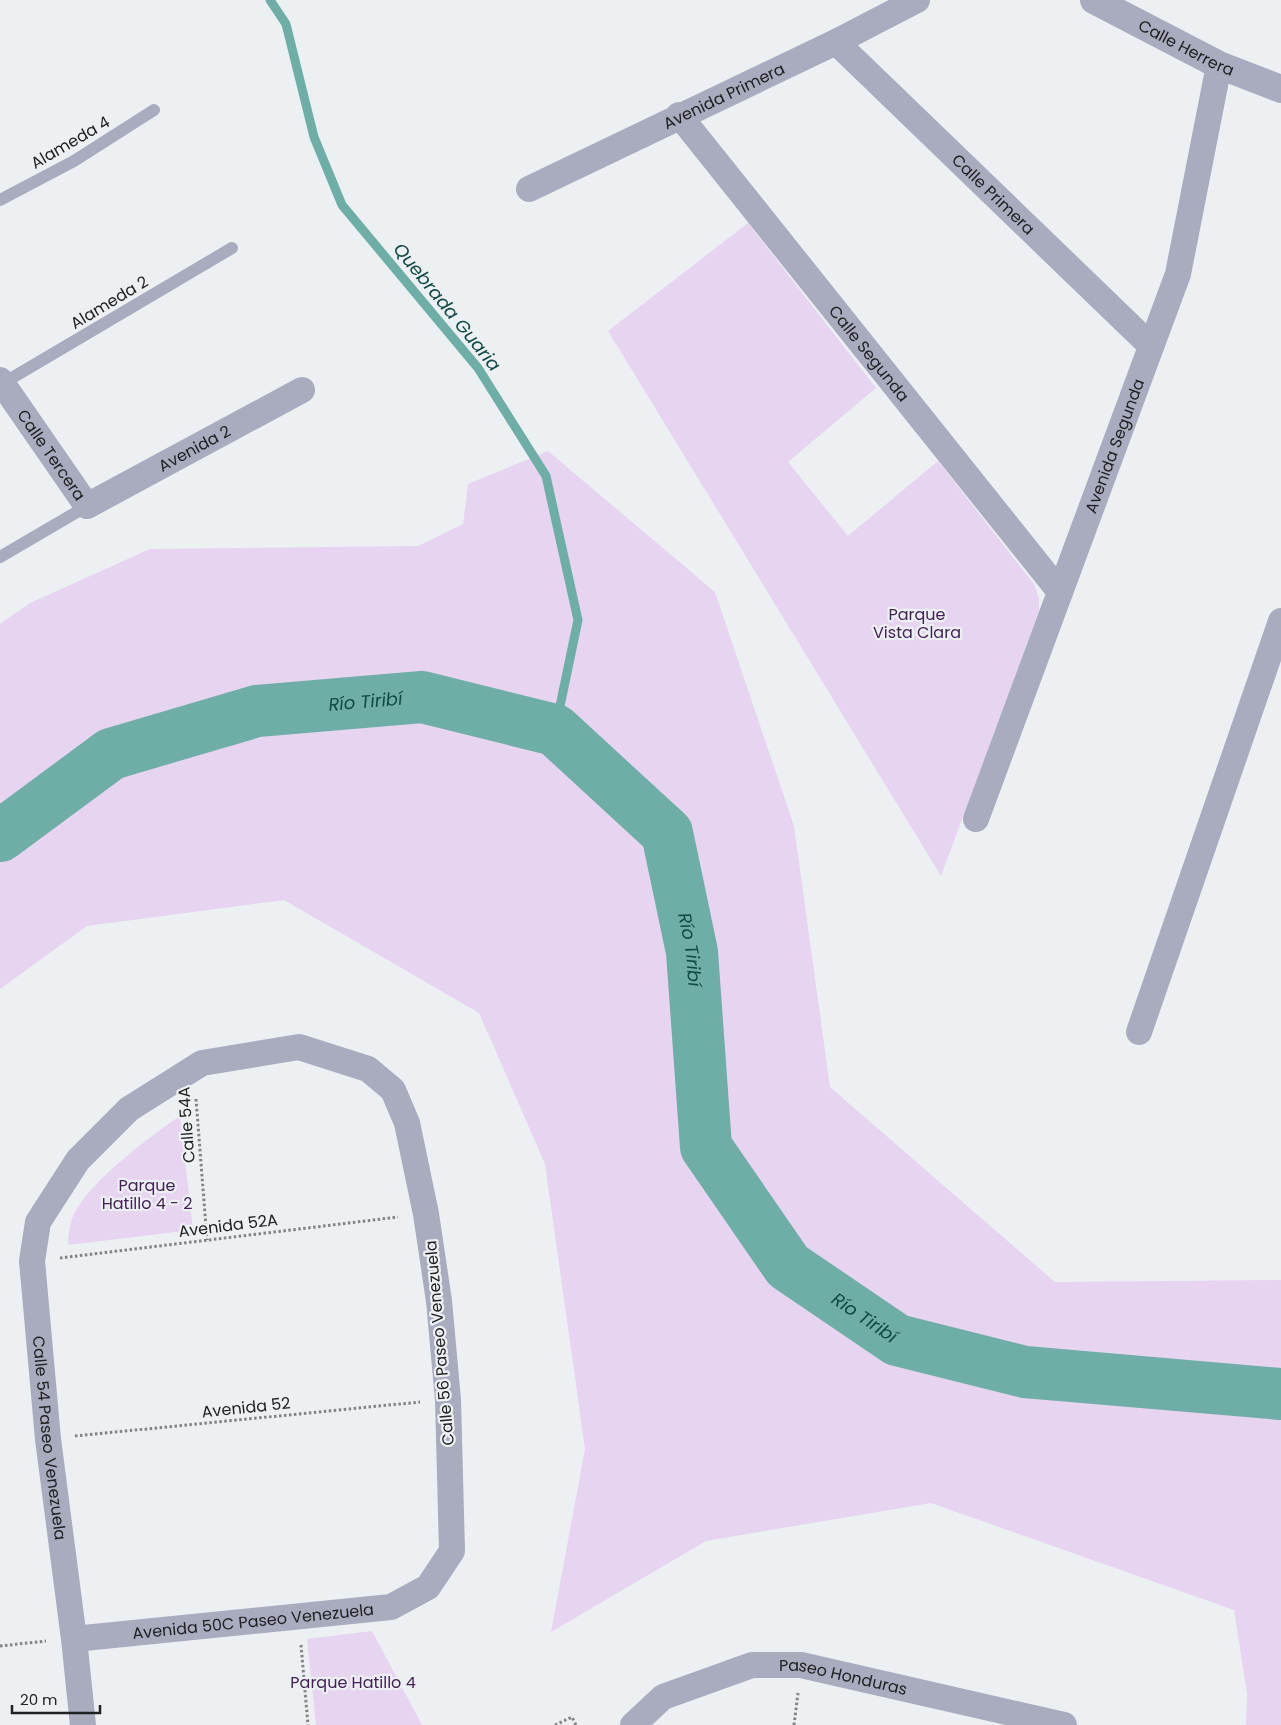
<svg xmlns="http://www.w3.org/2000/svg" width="1281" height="1725" viewBox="0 0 1281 1725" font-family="Poppins,sans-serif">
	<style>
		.green { fill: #e6d4f1 }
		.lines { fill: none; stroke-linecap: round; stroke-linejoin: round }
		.stream { stroke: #6faea7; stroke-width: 9 }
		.river { stroke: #6faea7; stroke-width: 52 }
		.path { stroke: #818385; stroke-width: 3; stroke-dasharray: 2.5 2.5; stroke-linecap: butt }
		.service { stroke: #a9abbf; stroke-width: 12 }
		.minor { stroke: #a9abbf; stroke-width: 26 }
		.tertiary { stroke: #a9abbf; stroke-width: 28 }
		.labels { text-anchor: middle; stroke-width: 4.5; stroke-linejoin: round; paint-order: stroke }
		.street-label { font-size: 16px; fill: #202122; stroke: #edf0f3 }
		.park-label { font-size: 16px; fill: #432155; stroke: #edf0f3 }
		.water-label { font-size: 18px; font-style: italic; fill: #114a45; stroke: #edf0f3 }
	</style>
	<rect width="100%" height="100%" fill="#edf0f3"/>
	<path class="green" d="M748 223 876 388 788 462 848 536 938 461 1034 584 1039 598V611L941 876 608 331Z
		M548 451 715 592 794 826 830 1087 1055 1282 1281 1280V1725H1246L1247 1693 1234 1610 931 1503 706 1541 551 1632 585 1449 545 1164 479 1013 284 900 87 926 0 989V624L30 603 150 549 418 546 463 524 468 484Z
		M180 1116 193 1230 68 1245C68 1236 69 1227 72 1219 84 1185 151 1136 180 1116Z
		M372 1631 422 1725H316L307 1639Z"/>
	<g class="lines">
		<path class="stream" d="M270 0 286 24 314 137 342 205 478 368 546 476 578 620 555 730"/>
		<path class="river" id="s1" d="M0 836 111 754 257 711 422 697 555 730 667 833 692 952 706 1147 788 1266 897 1340 1025 1372 1281 1394"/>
		<path class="path" d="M196 1099 207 1240
			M60 1258 398 1217
			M75 1436 420 1402
			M301 1645 308 1725
			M0 1646 46 1641
			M555 1725 572 1717 576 1725
			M794 1725 798 1693"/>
		<path class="service" d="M0 200 74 161 154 110
			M0 385 232 248
			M0 557 87 506"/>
		<g class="minor">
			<path id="s2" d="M836 42 1151 346"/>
			<path id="s3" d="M679 115 1060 592"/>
			<path id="s4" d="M529 189 836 42 917 0"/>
			<path id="s5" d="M0 380 87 506 302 390"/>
			<path id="s6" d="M976 819 1178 274 1219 65"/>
			<path d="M1139 1032 1281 621"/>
			<path id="s7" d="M74 1639 391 1607 428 1587 452 1551 448 1400 439 1301 426 1214 407 1123 393 1090 368 1069 299 1047 202 1063 129 1109 78 1160 38 1222 32 1261 48 1439 74 1639 83 1725"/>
			<path id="s8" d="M633 1725 663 1697 752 1665H801L1064 1725"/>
		</g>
		<path class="tertiary" id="s9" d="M1094 0 1219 65 1281 89"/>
	</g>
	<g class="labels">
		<g class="street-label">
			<text dy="6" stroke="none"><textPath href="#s9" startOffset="104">Calle Herrera</textPath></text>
			<text dy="6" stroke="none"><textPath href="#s4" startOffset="216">Avenida Primera</textPath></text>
			<text transform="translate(70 142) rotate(-30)" y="6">Alameda 4</text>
			<text dy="6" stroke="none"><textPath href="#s2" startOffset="219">Calle Primera</textPath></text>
			<text transform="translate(109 302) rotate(-31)" y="6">Alameda 2</text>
			<text dy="6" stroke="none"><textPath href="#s3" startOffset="305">Calle Segunda</textPath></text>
			<text dy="6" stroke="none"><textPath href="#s6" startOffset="398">Avenida Segunda</textPath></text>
			<text dy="6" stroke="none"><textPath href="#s5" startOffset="275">Avenida 2</textPath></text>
			<text dy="6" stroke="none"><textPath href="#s5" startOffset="91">Calle Tercera</textPath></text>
			<text transform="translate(186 1125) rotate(-94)" y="6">Calle 54A</text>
			<text transform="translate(228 1225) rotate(-7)" y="6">Avenida 52A</text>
			<text transform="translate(439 1343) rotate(-95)" y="6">Calle 56 Paseo Venezuela</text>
			<text transform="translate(246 1407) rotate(-6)" y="6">Avenida 52</text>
			<text dy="6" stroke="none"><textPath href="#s7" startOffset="1524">Calle 54 Paseo Venezuela</textPath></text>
			<text dy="6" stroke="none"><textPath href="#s7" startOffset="180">Avenida 50C Paseo Venezuela</textPath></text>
			<text dy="6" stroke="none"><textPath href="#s8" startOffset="228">Paseo Honduras</textPath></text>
		</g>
		<g class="park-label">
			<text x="917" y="620">Parque<tspan x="917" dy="18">Vista Clara</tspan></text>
			<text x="147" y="1191">Parque<tspan x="147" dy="18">Hatillo 4 - 2</tspan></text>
			<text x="353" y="1688">Parque Hatillo 4</text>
		</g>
		<g class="water-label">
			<text transform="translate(447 307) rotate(51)" y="6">Quebrada Guaria</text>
			<text dy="6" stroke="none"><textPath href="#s1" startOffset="399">Río Tiribí</textPath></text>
			<text dy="6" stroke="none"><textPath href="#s1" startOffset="864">Río Tiribí</textPath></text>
			<text dy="6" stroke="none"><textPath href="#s1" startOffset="1299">Río Tiribí</textPath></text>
		</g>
	</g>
	<path d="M12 1705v8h88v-8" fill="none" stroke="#202122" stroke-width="2.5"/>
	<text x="20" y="1705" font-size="15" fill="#202122" stroke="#edf0f3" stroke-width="4" paint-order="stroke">20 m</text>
</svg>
